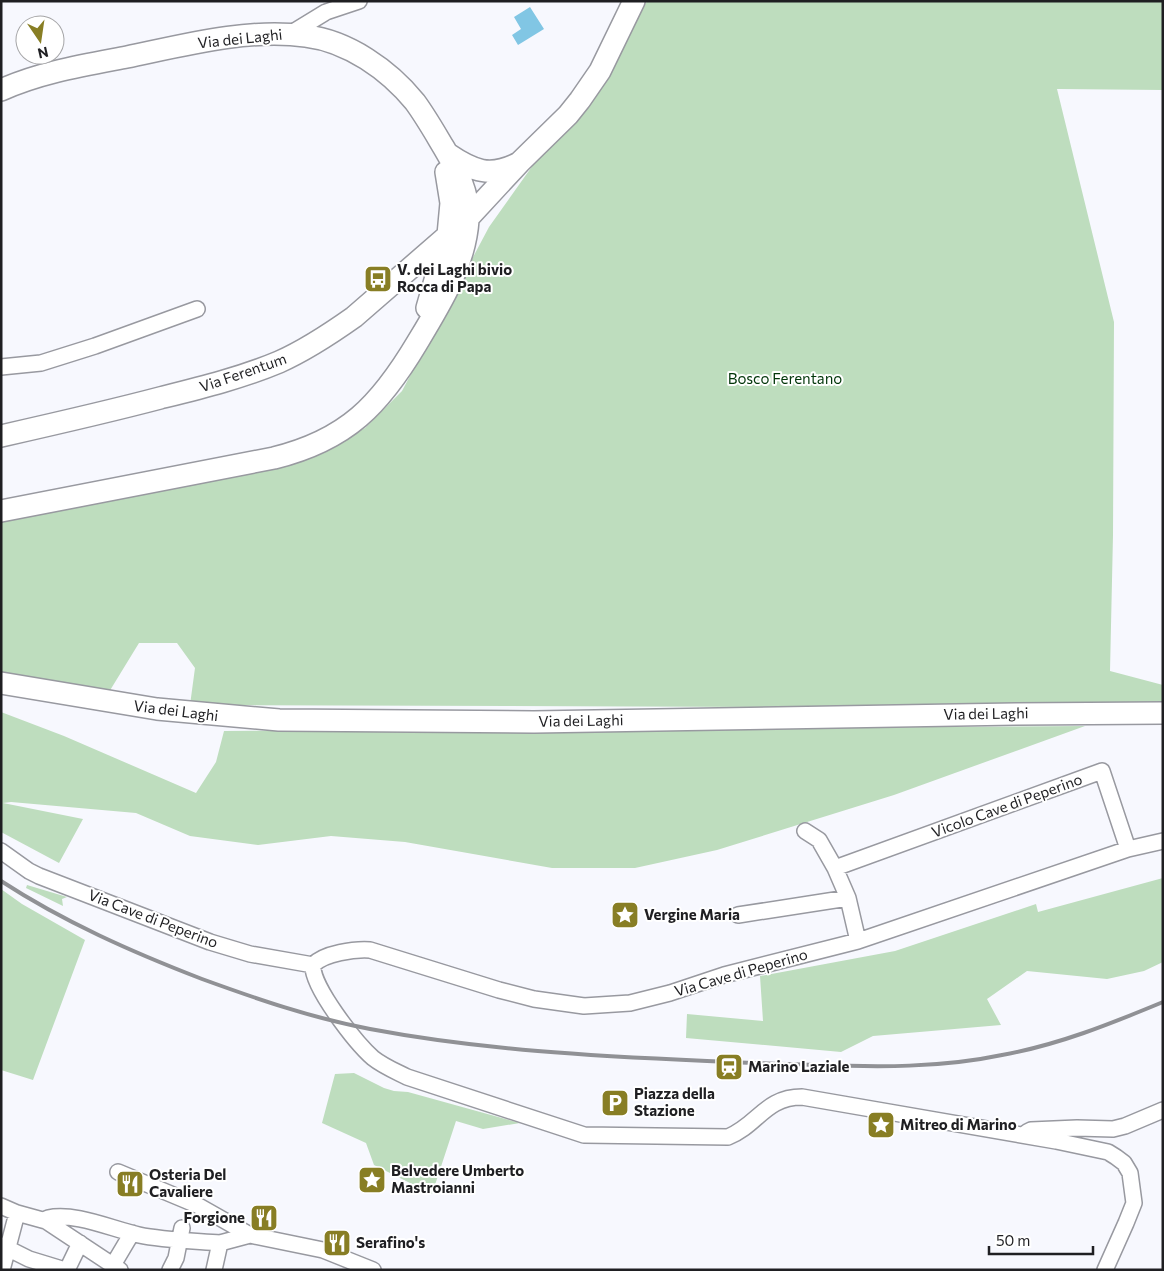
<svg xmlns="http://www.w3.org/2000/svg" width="1164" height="1271" viewBox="0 0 1164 1271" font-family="Commissioner,sans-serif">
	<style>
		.green { fill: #beddbe }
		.water { fill: #81c6e4 }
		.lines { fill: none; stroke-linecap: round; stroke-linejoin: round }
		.street-casing { stroke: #9899a0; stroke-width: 18 }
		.secondary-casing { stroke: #9899a0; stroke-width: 24 }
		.street { stroke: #fff; stroke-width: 15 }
		.secondary { stroke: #fff; stroke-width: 21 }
		.rail { stroke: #909195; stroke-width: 4 }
		.labels { text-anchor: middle; stroke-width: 4; stroke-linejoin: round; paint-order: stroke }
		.street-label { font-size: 15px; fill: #1f1f22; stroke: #fff }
		.poi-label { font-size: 15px; font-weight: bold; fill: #1f1f22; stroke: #fff; text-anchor: start }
		.park-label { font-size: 15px; fill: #013509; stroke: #fff }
	</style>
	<rect width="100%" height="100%" fill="#f7f8fe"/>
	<path class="green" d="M647 1H1163V90L1057 89 1114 322 1113 535 1110 671 1163 685V704L1104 708 190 705 195 668 177 643H139L109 692 1 677V516L314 455 365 428 402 391 489 227 538 158 571 128 596 96Z
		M1 712 64 736 196 793 216 762 224 731 1085 726 894 795 717 850 635 868H552L405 842 331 836 258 845 190 836 136 813 11 802 3 803 83 819 59 863 1 832Z
		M1163 878V962L1144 971 1107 979 1027 971 987 999 1001 1025 873 1036 841 1052 686 1038 687 1014 763 1021 760 976 895 951 1036 904 1038 912Z
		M27 885 67 897 62 899 63 906 26 888Z
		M1 889 22 904 85 940 33 1080 1 1070Z
		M354 1073 384 1088 394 1091 408 1092 520 1123 483 1129 456 1121 432 1194 374 1165 366 1143 322 1123 335 1074Z"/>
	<path class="water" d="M530 7 544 29 518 45 512 35 521 29 514 17Z"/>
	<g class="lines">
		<defs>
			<path id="street" d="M290 34 326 12 359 1
				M1 367 41 363 95 346 197 309
				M805 831 819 840 835 868 848 898 858 941
				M1 851 29 871 39 876 210 942 250 954 313 965
				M835 868 1102 771 1128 849
				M738 915 848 898
				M1027 1132 1031 1130 1077 1128 1113 1129 1125 1126 1163 1110
				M118 1172 197 1205 250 1235
				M1 1206 17 1213 46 1221 120 1270
				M46 1221 48 1218C75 1212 112 1229 139 1235 162 1240 195 1241 220 1243
				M1 1245 29 1259 65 1270
				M113 1265 132 1233
				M2 1270 17 1213
				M67 1270 80 1243
				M170 1270 176 1258 182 1228
				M214 1270 220 1243 250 1235 323 1250 373 1270
				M1105 1270 1126 1223 1134 1203 1130 1173 1124 1163 1116 1157 1108 1152 1056 1141 802 1097C765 1097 758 1125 728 1137L584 1135 407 1077C395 1071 383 1066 373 1058 356 1043 311 986 313 965 324 953 355 949 370 950L499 990 534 999 584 1006 630 1003 670 993 724 975 858 941 1128 849 1163 841"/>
			<path id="secondary" d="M1 90C41 72 85 65 127 57 184 45 248 28 306 36 348 41 389 70 415 102 426 117 435 133 444 148 457 170 470 194 468 220 465 265 440 305 417 343 380 405 347 440 274 458L1 511
				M448 154C473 171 490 178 519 163
				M427 308 448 235 451 203 446 172
				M1 436C54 424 107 412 160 398 200 388 241 378 279 362 306 350 330 334 354 317L468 218 519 163 568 115 580 100 600 71 634 1
				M1 683 157 709 279 720 534 722 1016 714 1163 713"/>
		</defs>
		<use href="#street" class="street-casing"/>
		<use href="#secondary" class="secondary-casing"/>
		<use href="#street" class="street"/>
		<use href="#secondary" class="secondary"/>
		<path class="rail" d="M1 881C64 922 132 952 202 979 257 999 312 1018 370 1029 481 1050 594 1056 707 1061 743 1063 779 1064 816 1065 878 1067 941 1068 1002 1055 1058 1045 1110 1024 1163 1002"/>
	</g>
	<defs>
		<symbol id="bus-square" viewBox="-11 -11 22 22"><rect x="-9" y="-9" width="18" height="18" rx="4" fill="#887e24" stroke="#fff"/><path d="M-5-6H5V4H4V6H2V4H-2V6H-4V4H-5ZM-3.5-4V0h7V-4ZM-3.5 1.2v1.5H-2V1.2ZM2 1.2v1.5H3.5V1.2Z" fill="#fff"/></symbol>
		<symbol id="sight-square" viewBox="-11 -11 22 22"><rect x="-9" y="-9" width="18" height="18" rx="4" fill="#887e24" stroke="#fff"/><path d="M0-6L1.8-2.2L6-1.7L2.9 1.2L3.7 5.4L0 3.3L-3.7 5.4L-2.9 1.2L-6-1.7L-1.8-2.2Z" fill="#fff"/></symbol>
		<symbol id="station-square" viewBox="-11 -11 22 22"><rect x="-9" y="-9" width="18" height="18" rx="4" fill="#887e24" stroke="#fff"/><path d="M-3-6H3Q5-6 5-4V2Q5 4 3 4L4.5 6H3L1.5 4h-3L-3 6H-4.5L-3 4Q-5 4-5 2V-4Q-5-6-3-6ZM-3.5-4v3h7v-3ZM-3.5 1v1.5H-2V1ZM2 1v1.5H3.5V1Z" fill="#fff"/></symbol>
		<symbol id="parking-square" viewBox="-11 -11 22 22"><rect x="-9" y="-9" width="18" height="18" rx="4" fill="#887e24" stroke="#fff"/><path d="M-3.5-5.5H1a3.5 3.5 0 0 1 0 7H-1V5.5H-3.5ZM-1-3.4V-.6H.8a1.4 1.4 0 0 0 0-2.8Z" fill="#fff"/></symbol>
		<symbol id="restaurant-square" viewBox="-11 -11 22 22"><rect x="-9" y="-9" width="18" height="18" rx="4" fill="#887e24" stroke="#fff"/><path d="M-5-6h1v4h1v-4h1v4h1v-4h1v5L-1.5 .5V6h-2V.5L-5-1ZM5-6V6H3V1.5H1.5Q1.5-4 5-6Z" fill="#fff"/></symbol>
	</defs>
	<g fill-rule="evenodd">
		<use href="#bus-square" x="362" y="263" width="32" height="32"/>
		<use href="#sight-square" x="609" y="899" width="32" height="32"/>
		<use href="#station-square" x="713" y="1051" width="32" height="32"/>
		<use href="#parking-square" x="599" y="1087" width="32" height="32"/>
		<use href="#sight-square" x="865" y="1109" width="32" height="32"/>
		<use href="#sight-square" x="356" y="1164" width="32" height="32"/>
		<use href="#restaurant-square" x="114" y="1168" width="32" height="32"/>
		<use href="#restaurant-square" x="248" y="1202" width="32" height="32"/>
		<use href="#restaurant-square" x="321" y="1227" width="32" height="32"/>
	</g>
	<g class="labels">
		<g class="street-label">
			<text transform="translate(240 39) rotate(-6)" y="5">Via dei Laghi</text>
			<text transform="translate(243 373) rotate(-19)" y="5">Via Ferentum</text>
			<text transform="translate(176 711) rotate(7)" y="5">Via dei Laghi</text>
			<text transform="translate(986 714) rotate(-1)" y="5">Via dei Laghi</text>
			<text transform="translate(581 721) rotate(-1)" y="5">Via dei Laghi</text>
			<text transform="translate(1007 806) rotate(-20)" y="5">Vicolo Cave di Peperino</text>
			<text transform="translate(153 919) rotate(21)" y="5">Via Cave di Peperino</text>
			<text transform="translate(741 973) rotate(-16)" y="5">Via Cave di Peperino</text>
		</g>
		<g class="poi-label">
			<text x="397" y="275">V. dei Laghi bivio<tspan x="397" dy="17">Rocca di Papa</tspan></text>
			<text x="644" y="920">Vergine Maria</text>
			<text x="748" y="1072">Marino Laziale</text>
			<text x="634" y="1099">Piazza della<tspan x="634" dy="17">Stazione</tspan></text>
			<text x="900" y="1130">Mitreo di Marino</text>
			<text x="391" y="1176">Belvedere Umberto<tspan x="391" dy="17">Mastroianni</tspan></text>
			<text x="149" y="1180">Osteria Del<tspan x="149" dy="17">Cavaliere</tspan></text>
			<text x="245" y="1223" text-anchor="end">Forgione</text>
			<text x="356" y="1248">Serafino's</text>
		</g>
		<g class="park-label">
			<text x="785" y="384">Bosco Ferentano</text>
		</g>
	</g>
	<rect width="1164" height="1271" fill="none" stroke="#1f1f22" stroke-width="5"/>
	<g transform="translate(40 40) rotate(167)"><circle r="24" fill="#ffffff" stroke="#a5a5a7"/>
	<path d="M0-4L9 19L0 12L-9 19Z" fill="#887e24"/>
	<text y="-8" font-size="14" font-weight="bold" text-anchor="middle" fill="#1f1f22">N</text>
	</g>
	<path d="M989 1246v8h104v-8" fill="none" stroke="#1f1f22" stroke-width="2.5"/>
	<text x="996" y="1246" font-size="15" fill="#1f1f22" stroke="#ffffff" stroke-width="4" paint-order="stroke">50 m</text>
</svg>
